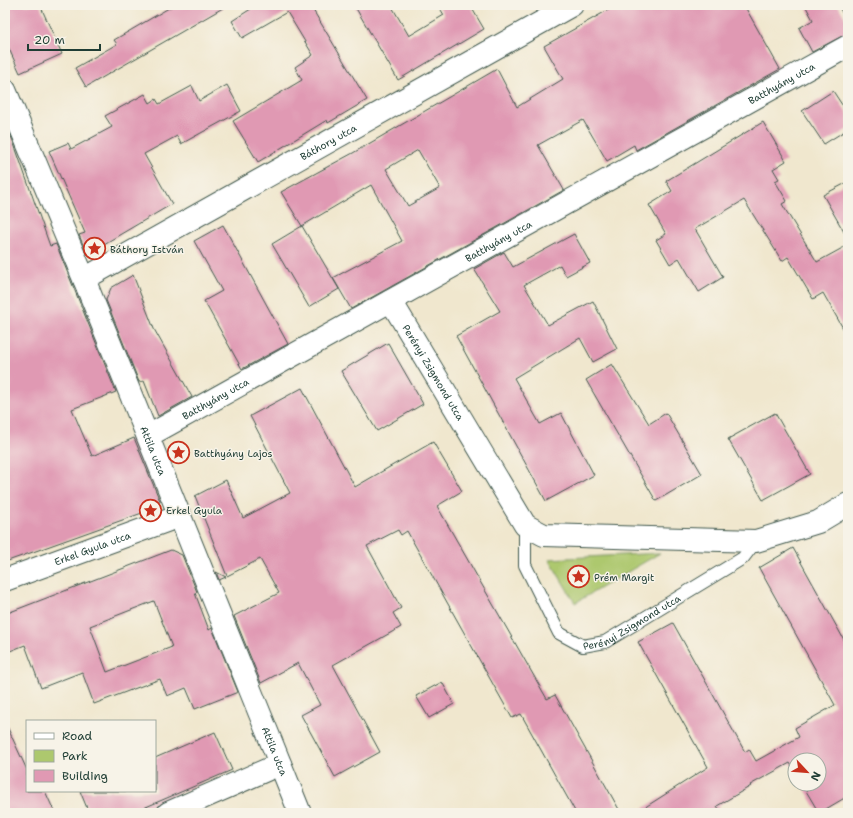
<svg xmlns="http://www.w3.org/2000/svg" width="853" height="818" viewBox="0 0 853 818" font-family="'Shantell Sans',sans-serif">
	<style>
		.green { fill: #adc86e; stroke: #668251 }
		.building { fill: #e099b3; fill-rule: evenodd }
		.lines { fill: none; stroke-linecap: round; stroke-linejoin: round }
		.service-casing { stroke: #3e564b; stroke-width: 14 }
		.minor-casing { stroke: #3e564b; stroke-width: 24 }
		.service { stroke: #fff; stroke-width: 12 }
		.minor { stroke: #fff; stroke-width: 22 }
		.labels { text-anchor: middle; stroke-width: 3; stroke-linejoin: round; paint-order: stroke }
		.street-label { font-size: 10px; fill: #1f3d34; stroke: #f7f3e8 }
		.poi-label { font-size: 10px; fill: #1f3d34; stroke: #f7f3e8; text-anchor: start }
	</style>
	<rect width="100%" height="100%" fill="#f7f3e8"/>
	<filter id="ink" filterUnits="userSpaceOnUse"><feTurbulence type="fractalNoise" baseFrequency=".025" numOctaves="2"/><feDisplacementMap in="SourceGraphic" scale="8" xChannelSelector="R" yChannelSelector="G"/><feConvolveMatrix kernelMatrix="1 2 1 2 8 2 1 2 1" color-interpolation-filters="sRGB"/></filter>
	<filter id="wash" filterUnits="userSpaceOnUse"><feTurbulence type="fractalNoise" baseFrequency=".012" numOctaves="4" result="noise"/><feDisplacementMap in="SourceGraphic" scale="16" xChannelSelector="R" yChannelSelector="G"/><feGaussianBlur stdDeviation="0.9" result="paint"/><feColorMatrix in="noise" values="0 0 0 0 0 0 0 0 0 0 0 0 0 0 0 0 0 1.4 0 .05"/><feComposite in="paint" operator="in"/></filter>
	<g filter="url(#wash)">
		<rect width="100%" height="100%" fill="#f0e7ce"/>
		<path class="green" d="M660 553 575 603 549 559Z"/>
		<g id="blocks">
			<path class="building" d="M5 5H40L62 54 20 73 5 40Z
				M174 5H228L86 87 75 68 117 44 114 40Z
				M257 5H310L367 100 328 123 327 120 258 162 233 121 302 80 295 67 313 55 287 12 242 38 232 21Z
				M354 5H391L409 36 444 15 438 5H470L484 29 398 80Z
				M617 5H744L780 69 636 150 634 145 607 161 583 120 538 145 564 190 351 309 333 278 402 241 371 185 302 226 281 192 353 153 497 69 517 107 563 79 544 46ZM418 150 440 188 408 206 386 169Z
				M805 5H838L848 23V33L812 52 799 28 813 20Z
				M227 85 241 111 181 144 177 136 144 154 172 204 87 254 79 235 85 233 49 151 68 143 71 149 112 127 105 116 145 94 150 103 156 99 159 104 192 86 199 101Z
				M833 91 848 114V129L824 144 802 111Z
				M763 122 786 161 773 169 779 179 775 181 787 201 782 204 817 262 848 245V337L823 293 813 299 788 257 782 261 744 200 695 229 723 277 699 292 679 258 670 264 656 240 666 234 649 205 672 191 666 181Z
				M5 127H7L13 141 50 246 56 244 116 392 72 409 92 456 134 438 160 501 156 508 5 562Z
				M848 182V239L823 195Z
				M223 225 288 344 242 369 204 301 222 291 194 241Z
				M302 226 339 289 309 307 272 244Z
				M574 234 590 263 566 276 560 265 524 285 548 325 593 301 617 349 593 362 580 338 514 378 540 424 561 413 594 475 546 501 456 336 500 311 474 269 504 252 513 267Z
				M133 275 154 329 192 397 158 416 144 381 139 382 106 300 111 288Z
				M388 343 423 404 377 431 341 371Z
				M612 364 649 424 666 413 702 474 656 501 586 380Z
				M302 388 355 487 433 442 462 491 437 506 547 699 555 695 621 813H576L521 714 512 718 407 531 401 535 398 530 367 546 401 608 393 613 401 627 333 665 380 752 335 777 301 715 320 705 298 663 261 683 234 616 279 593 260 559 227 576 195 496 226 480 243 518 290 493 250 416Z
				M775 413 810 474 763 500 728 439Z
				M793 548 848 647V796L819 813 802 784H819V760H795V771L790 763 750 785 751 786 717 806 722 813H636L708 767 638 642 673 623 745 752 749 749 756 761 799 737 795 728 835 705 759 568Z
				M171 550 182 555 197 592 195 593 209 630 212 628 238 692 195 709 186 688 167 696 160 679 94 704 82 672 41 688 25 645 5 653V614ZM154 601 172 647 107 672 90 626Z
				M216 572 226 577 219 580Z
				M442 682 454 704 429 718 416 696Z
				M5 722 27 770V791H45L55 813H5Z
				M215 732 232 770 132 813H89L80 791H155V758Z"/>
		</g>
	</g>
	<g filter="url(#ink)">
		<use href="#blocks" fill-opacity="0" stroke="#3e564b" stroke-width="1"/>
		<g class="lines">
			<defs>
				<g id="service">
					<path id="s1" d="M525 525V565L559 633 583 646 605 642 743 558 756 541"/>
				</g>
				<g id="minor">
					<path id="s2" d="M5 90 84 279 300 813"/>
					<path id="s3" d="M84 279 572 5"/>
					<path id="s4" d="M391 301 525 525 544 535 756 541 818 522 848 504"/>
					<path id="s5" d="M148 436 848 46"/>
					<path id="s6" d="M5 580 180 516"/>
					<path d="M168 813 280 764"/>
				</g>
			</defs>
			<use href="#service" class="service-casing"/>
			<use href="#minor" class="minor-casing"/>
			<use href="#service" class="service"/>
			<use href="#minor" class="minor"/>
		</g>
	</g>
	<defs>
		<symbol id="sight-ring" viewBox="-11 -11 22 22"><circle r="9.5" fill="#f7f3e8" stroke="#c8321e" stroke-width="1.5"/><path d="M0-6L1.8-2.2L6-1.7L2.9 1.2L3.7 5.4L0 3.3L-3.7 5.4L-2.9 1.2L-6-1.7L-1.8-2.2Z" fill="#c8321e"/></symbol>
	</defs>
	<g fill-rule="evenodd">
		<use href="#sight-ring" x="82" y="236" width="25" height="25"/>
		<use href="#sight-ring" x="166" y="440" width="25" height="25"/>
		<use href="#sight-ring" x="138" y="498" width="25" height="25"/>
		<use href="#sight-ring" x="566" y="564" width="25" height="25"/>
	</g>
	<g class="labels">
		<g class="street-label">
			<text dy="4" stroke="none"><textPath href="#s5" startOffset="725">Batthyány utca</textPath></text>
			<text dy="4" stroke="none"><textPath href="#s3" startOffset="280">Báthory utca</textPath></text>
			<text dy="4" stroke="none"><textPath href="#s5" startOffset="401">Batthyány utca</textPath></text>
			<text dy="4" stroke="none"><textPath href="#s4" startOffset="83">Perényi Zsigmond utca</textPath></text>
			<text dy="4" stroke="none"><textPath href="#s5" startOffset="77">Batthyány utca</textPath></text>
			<text dy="4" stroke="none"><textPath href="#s2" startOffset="390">Attila utca</textPath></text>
			<text dy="4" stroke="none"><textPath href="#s6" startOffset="93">Erkel Gyula utca</textPath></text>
			<text dy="4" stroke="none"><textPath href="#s1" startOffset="198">Perényi Zsigmond utca</textPath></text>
			<text dy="4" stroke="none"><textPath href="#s2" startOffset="714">Attila utca</textPath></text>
		</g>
		<g class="poi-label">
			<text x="110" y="253">Báthory István</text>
			<text x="194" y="457">Batthyány Lajos</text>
			<text x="166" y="514">Erkel Gyula</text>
			<text x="594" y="581">Prém Margit</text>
		</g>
	</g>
	<rect width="853" height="818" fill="none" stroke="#f7f3e8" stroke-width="20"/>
	<rect x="26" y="720" width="130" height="72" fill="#f7f3e8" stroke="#a1aaa0"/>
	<rect x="34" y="733" width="20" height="6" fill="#ffffff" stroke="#a1aaa0"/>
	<text x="62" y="740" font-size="12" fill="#1f3d34">Road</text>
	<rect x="34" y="750" width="20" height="12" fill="#adc86e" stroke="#a1aaa0"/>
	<text x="62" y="760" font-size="12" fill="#1f3d34">Park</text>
	<rect x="34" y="770" width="20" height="12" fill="#e099b3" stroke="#a1aaa0"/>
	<text x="62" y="780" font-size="12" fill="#1f3d34">Building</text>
	<g transform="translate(807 772) rotate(116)"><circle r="19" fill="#f7f3e8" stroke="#a1aaa0"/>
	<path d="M0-3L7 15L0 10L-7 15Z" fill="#c8321e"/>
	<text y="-6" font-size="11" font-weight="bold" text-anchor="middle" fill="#1f3d34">N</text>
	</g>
	<path d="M28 44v6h72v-6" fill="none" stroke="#1f3d34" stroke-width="2"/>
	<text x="34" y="44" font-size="12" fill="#1f3d34" stroke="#f7f3e8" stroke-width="3" paint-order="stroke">20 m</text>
</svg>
